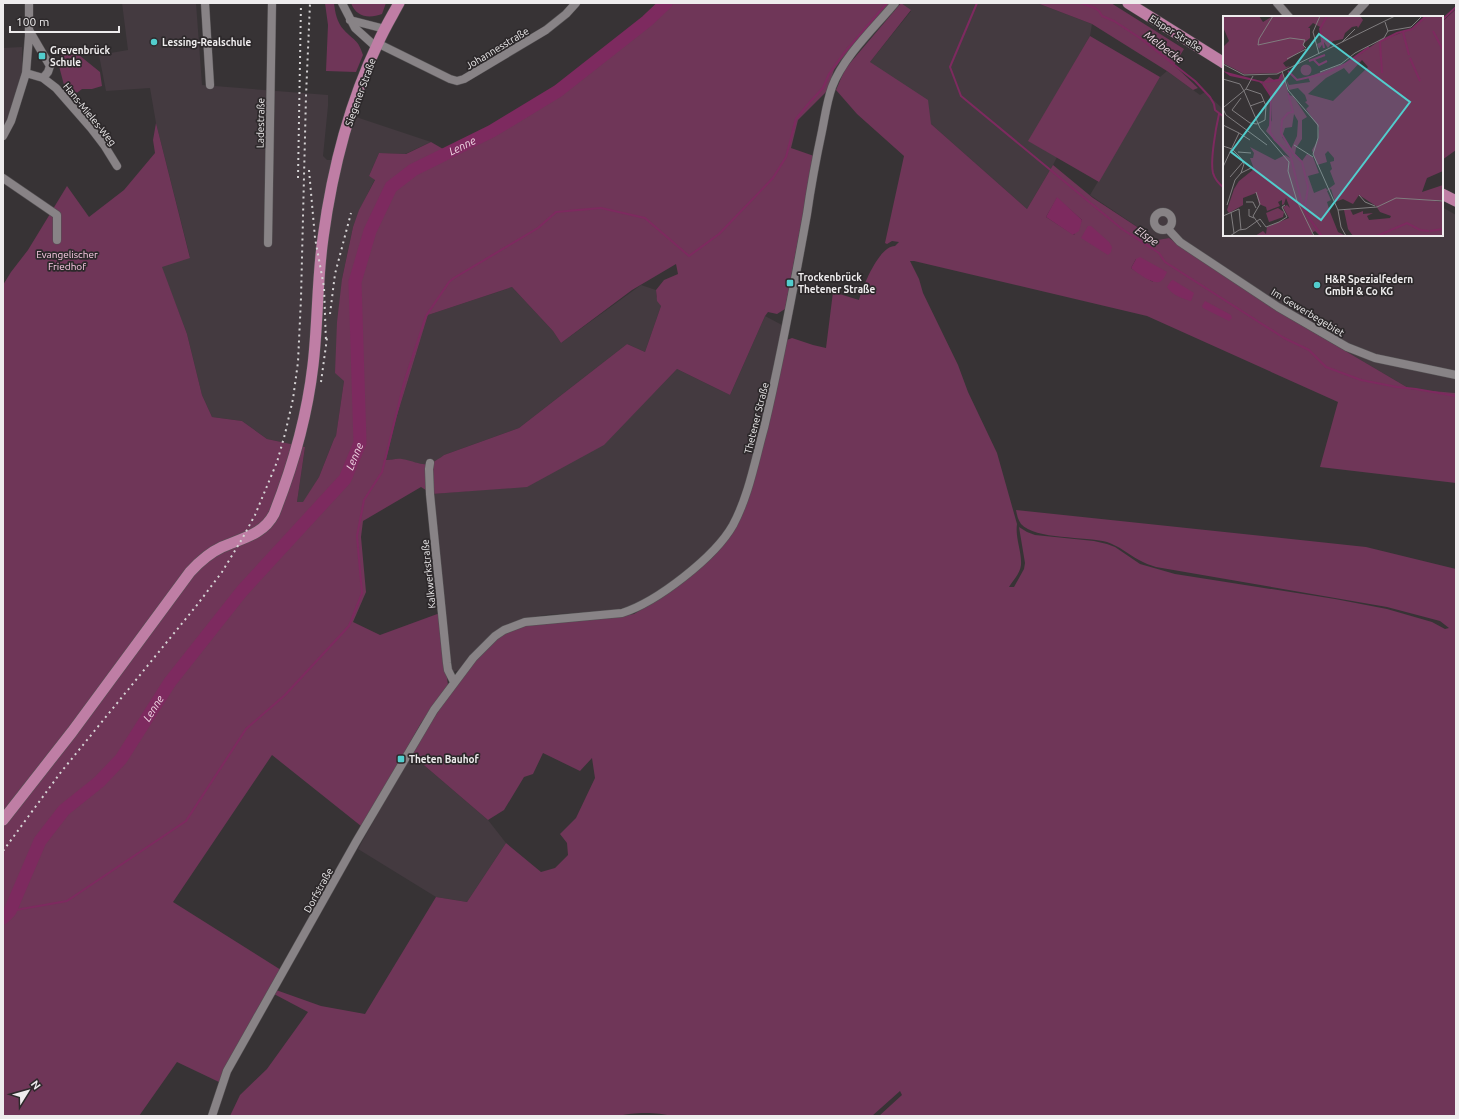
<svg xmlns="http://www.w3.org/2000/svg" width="1459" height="1119" viewBox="0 0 1459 1119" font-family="Ubuntu,sans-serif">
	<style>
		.built { fill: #443a40 }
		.green { fill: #6f3658; fill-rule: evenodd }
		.water { fill: #7d2a5f }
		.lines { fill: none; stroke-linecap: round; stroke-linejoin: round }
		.stream { stroke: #7d2a5f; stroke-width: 2 }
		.river { stroke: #7d2a5f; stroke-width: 13 }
		.minor-casing { stroke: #545153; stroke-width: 9 }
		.primary-casing { stroke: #545153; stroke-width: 12 }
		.minor { stroke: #888386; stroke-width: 8 }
		.primary { stroke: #bf7ea5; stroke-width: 11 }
		.rail { stroke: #d6d4d5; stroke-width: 2; stroke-dasharray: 2 4; stroke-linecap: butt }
		.poi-dot { fill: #52cdcd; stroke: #2d292b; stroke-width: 1.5 }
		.labels { text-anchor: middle; stroke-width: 3.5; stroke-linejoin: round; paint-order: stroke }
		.street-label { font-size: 10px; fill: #eeeced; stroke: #2d292b }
		.poi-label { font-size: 10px; font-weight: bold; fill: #eeeced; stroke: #2d292b; text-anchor: start }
		.park-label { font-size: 10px; fill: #fbcbe5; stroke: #2d292b }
		.water-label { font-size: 11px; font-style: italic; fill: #f0d7e4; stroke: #2d292b }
		.inset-river { fill: none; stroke: #7d2a5f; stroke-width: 2 }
		.inset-road { fill: none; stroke: #807d7f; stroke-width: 1 }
		.view { fill: #52cdcd; fill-opacity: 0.15; stroke: #52cdcd; stroke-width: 2 }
		.inset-edge { fill: none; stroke: #eeeced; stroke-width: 2 }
	</style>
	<rect width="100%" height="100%" fill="#373335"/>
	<path class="built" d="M122 3H196L202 85 328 95V106L323 156 327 160H341L356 117 431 142 405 154 379 153 369 176 375 179 360 209 353 227 342 279 344 381 336 437 334 439 319 477 304 502H297L305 447 267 439 242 421 212 417 202 395 187 334 161 266 190 257 156 123 150 88 106 91 99 55 128 50Z
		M901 3H1037L1092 24 1090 36 1029 141 1057 157 1053 165 1027 209 931 124 870 62 911 11Z
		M22 47V77L3 132V48Z
		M1167 71 1200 95 1205 92 1224 110V235H1442V207L1456 215V393L1410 389 1274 309 1169 238 1157 240 1090 195 1160 77Z
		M641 285 656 290V296L661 306 645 352 627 344 519 428 444 455 434 463 421 465 401 459 386 460 396 419 428 315 512 287 553 331 561 343Z
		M765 316 782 325 783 327 768 403 746 483 735 515 724 533 704 557 669 584 636 604 616 610 545 615 525 619 467 659 459 670 453 672 450 667 432 494 527 486 604 444 677 369 730 395Z
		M411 754 488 820 506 843 467 902 436 897 358 849Z"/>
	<path class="green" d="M325 3H334C335 12 337 23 344 30 354 41 358 39 363 55L356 72 326 71 328 25Z
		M351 3H386L382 14C369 19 356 17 351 3Z
		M666 3H890L841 60 834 70 827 91 798 120 791 148 814 156 785 309 777 314 768 312 765 316 730 395 677 369 604 445 527 487 432 494 421 487 363 521 361 537 366 592 353 622 380 635 440 613 444 656 448 685 421 723 376 803 361 826 272 755 173 902 281 970 219 1082 177 1062 139 1116H3V285L11 272 28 250 67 186 89 217 124 190 155 153 153 140 156 123 190 258 162 267 187 334 202 395 212 417 242 421 267 439 305 447 297 502H303L319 477 334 439 336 436 344 381 335 373 337 322 342 279 353 227 359 210 375 180 369 176 379 153 406 154 431 142 450 153 461 151 497 134ZM676 264 678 274 664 280 656 290 657 301 661 306 645 352 627 344 519 428 444 455C424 470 423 463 402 459 397 458 391 460 386 460L396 419 428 315 512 287 553 331 561 343 632 290Z
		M901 3 911 10 870 62 928 100 931 124 1027 209 1053 165 1093 198 1157 240 1169 238 1274 309 1410 389 1456 393V483L1320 467 1338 402 1147 316 914 261H910L919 279 923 293 958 365 968 392 997 453 1017 524C1015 538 1022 552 1021 565 1020 574 1013 580 1009 587H1014L1024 569 1025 563 1019 527 1027 532 1035 535 1094 541 1107 544 1115 547 1140 564 1175 574 1335 599 1387 609 1432 622 1445 629 1449 628 1440 621 1387 607 1156 567C1150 565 1144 563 1139 560 1128 554 1119 546 1107 542 1086 536 1035 540 1021 524 1018 520 1017 515 1016 510L1366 547 1456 569V1116H879L902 1095 900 1091 872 1116H671C659 1112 632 1112 619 1116H230L240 1095 267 1069 308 1012 274 994 276 990 321 1006 365 1014 436 897 467 902 506 843 541 872 555 868 568 855 567 843 560 834 576 818 595 778 592 758 580 771 543 753 533 774 524 777 504 810 488 820 411 754 448 696 486 647 504 633 516 627 555 622 611 618 634 614 655 601 712 558 730 537 742 514 787 340 792 338 813 345 826 348 833 292 859 300C863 286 879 246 895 246L899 242 892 241 887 244 885 243 904 156 857 114 836 90 845 69ZM1057 198 1082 220 1074 235 1046 217ZM1136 259 1153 282 1131 268Z
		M1037 3H1111L1184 49 1174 65 1198 88 1193 90 1167 71 1092 24Z
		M1456 9V150L1442 160V22Z
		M1090 36 1160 77 1099 182 1028 141Z
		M74 51 100 72 102 86 92 89H82L74 95 64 85 59 66 61 55Z"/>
	<path class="water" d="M1057 197 1082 220 1079 231 1073 235 1046 217Z
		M1088 226H1091L1109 242 1112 247 1111 252 1108 255 1081 238Z
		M1140 257 1167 272C1165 276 1163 281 1159 282 1152 284 1136 272 1131 268L1136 259Z
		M1173 280 1194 293 1191 301C1183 299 1172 295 1167 287L1171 281Z
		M1205 301 1231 315 1232 318 1229 321 1203 308 1202 306Z"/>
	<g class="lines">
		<path class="stream" d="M977 3 950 67 961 96 1122 229 1159 253 1165 262 1284 338 1309 350 1326 367 1361 380 1397 387 1416 389 1456 396
			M1081 3 1095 8 1099 11 1102 16 1114 21 1140 38 1195 81 1210 97 1214 104 1215 110 1224 117
			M1442 20 1456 7
			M1219 114C1216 127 1210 161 1213 173 1215 180 1219 184 1224 188
			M10 911 67 901 186 821 246 729 285 695 349 626 362 593 357 536 364 500 382 472 404 383 426 316 449 282 454 278 538 228 556 212 601 208 645 218 689 256 719 234 773 178 786 157 796 119 810 102 823 88 829 74 844 53 887 3"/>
		<path class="river" id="s1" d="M3 918 10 911 40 841 64 810 99 782 121 759 170 682 242 591 345 479 360 443 355 282 370 231 391 187 413 170 492 131 558 91 647 21 666 3"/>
		<defs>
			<path id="minor" d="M205 3 210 85
				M342 3 355 28 376 47
				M1277 3 1289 17
				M1352 17 1365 3
				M350 20 385 29
				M29 30 50 66 48 72 43 78
				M377 43 450 79 457 81 464 79 546 30 566 14 576 3
				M26 73 43 78 56 88 91 128 104 145 117 166
				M3 136 11 121 26 73 29 36V3
				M3 178 57 215V240
				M1154 221a9 9 0 1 1 18 0a9 9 0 1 1-18 0Z
				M1168 229 1180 242 1278 307 1347 347 1375 358 1456 375
				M268 243 272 3
				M430 463 429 469 430 494 447 663 448 670 454 682
				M212 1116 227 1071 356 842 434 710 473 658 495 636 504 630 525 622 622 613C657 602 715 557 733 525 749 495 755 460 764 428 781 357 794 286 807 214 811 186 816 159 822 131 825 116 827 101 832 87 843 57 875 27 895 3"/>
			<path id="primary" d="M1128 3 1224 63
				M1442 194 1456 201
				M3 820 72 732 190 572C200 561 209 553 222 547 242 538 263 535 274 514 293 466 307 417 313 365 318 323 317 280 323 238 332 171 349 104 378 43 384 29 392 16 399 3"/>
		</defs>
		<use href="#minor" class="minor-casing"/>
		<use href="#primary" class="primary-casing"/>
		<use href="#minor" class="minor"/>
		<use href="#primary" class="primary"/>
		<path class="rail" d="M309 170 315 238 324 287 326 342
			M298 178 301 3
			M330 314 335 274 351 213
			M321 382 327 338
			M3 851 61 772 197 605 222 572 242 539 255 515 277 462 285 434 293 399 298 362 301 298 306 96 310 3"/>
	</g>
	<g class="poi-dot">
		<circle cx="154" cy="42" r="4"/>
		<rect x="38" y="52" width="8" height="8" rx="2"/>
		<rect x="786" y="279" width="8" height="8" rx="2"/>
		<circle cx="1317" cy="285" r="4"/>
		<rect x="397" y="755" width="8" height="8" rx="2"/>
	</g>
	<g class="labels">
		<g class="street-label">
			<text transform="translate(1176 33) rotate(32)" y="4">Elsper Straße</text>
			<text transform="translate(497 48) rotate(-31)" y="4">Johannesstraße</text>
			<text transform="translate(360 92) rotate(-70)" y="4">Siegener Straße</text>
			<text transform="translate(90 114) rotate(51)" y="4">Hans-Mieles-Weg</text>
			<text transform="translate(260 123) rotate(-89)" y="4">Ladestraße</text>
			<text transform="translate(1308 312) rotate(31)" y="4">Im Gewerbegebiet</text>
			<text transform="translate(756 418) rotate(-76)" y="4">Thetener Straße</text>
			<text transform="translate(428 574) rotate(-96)" y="4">Kalkwerkstraße</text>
			<text transform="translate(318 890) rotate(-61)" y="4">Dorfstraße</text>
		</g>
		<g class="poi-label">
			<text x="162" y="46">Lessing-Realschule</text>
			<text x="50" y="54">Grevenbrück<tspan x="50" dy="12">Schule</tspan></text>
			<text x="798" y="281">Trockenbrück<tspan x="798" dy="12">Thetener Straße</tspan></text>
			<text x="1325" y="283">H&amp;R Spezialfedern<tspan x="1325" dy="12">GmbH &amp; Co KG</tspan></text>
			<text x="409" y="763">Theten Bauhof</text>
		</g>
		<g class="park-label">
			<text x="67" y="258">Evangelischer<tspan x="67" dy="12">Friedhof</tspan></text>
		</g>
		<g class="water-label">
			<text transform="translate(1164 47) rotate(37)" y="4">Melbecke</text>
			<text dy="4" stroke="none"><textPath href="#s1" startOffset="946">Lenne</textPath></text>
			<text transform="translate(1147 236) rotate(34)" y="4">Elspe</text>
			<text dy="4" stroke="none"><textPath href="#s1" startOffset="586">Lenne</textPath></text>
			<text dy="4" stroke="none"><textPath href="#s1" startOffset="262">Lenne</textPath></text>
		</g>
	</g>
	<g transform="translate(1223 16)">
		<rect width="220" height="220" fill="#373335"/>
		<path d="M0 0H36L40 6 50 0H137L140 4 135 12 134 10 129 11 122 17 120 23 110 25 105 32 101 26 96 33 94 28 98 26 97 11 90 7 85 12H87V22L80 28 82 32 60 47 63 51 67 50 56 57 21 58 0 47V31L6 25 0 11ZM203 0H220V155L204 162 199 176 220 169V184L212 186 220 185V220H130L125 213 121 194 127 193 130 199 140 195V198L150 197 144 200 146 204 167 202 168 200 157 196 153 190 136 179 130 188 120 183 112 186 108 173 104 175 108 184 104 186 107 196 115 216 123 220H97L92 215 89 217 90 220H32L40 215 43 218 44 211 66 202 60 191 64 189 67 192 63 182 61 188 59 189V184L55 186 57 190 44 195 43 191 36 188 33 177 20 182V189L6 197 4 194 11 173 16 165 31 153 27 142H30L31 137 27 131 52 144 62 139 67 142 43 115 49 104 48 81 39 67 46 61 51 64 56 63 59 57 66 79 70 80 84 101 79 104V123L73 132 72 138 79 145 84 138 90 141 96 157 85 160 91 177 103 172 104 174 112 168 107 155 109 153 107 146 111 145V142L105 135 102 138 104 146 94 149 89 134 95 124 96 112 83 93 86 90 82 86 84 85 82 79 75 72 66 74 63 63 66 69 87 66 85 61 125 46 156 25 191 12ZM139 44 145 51 110 85 85 78 103 62 121 52 126 58ZM71 98 75 105 74 120 68 133 59 121 62 112 69 111ZM77.5 54a5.5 5.5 0 1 1 11 0a5.5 5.5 0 1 1-11 0ZM55 192 61 196 60 201 46 206 43 197Z" fill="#6f3658" fill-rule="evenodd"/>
		<path d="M0 55 42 66 39 67 42 70 36 66 7 60Z" fill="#7d2a5f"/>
		<path class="inset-river" d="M210 15 220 34M180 16 186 39M156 26 174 17 189 13 203 0M157 26 159 57M101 32 97 13 104 0M187 42 197 65M91 44 96 49 104 45M86 45 102 39M65 55 74 64 100 58 118 51 146 31M42 66 56 64 59 58M40 68 48 80 47 116 52 124 67 137 78 184 84 199 99 220M65 77 70 96 65 97 59 104 58 117 70 137 79 146 85 171 82 191M207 215 220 213M154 220 184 207 197 214 206 215"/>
		<path class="inset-road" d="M50 0 36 23 35 29 67 22 82 24 80 29 83 32M165 15 188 11 199 0M119 26 132 13M96 38 90 16 97 0M64 43 83 33M0 48 21 59 54 58 172 0M59 55 65 74 95 109V122L90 138 115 194 118 211 123 220M97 56 118 48 132 37 161 22 165 15 162 6M0 63 17 68 21 75M23 73 38 78 43 90 42 104 34 108M21 75 37 112 66 146 65 155 74 185 91 220M18 82 9 94 27 107 34 108M27 90 41 85M1 91 23 73 30 60M0 93 3 99 44 129M0 109 16 117 0 151M16 117 27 124M71 129 90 141M0 130 9 133 18 142 21 148 18 157M15 136 28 137M7 161 20 146M33 176 37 188 30 200 38 211M136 179 142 186 152 190M23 186H30L33 192M4 189 12 164 18 157 28 152M26 193V200L31 202M115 194 154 191 173 182 220 185M8 196 11 217M0 200 16 193 18 214M0 203V216M7 220 16 214 23 213 37 203 43 211 56 206 64 201 59 191 62 189"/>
		<path class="view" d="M96 18 187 86 98 204 8 136Z"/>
		<rect width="220" height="220" class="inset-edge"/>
	</g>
	<rect width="1459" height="1119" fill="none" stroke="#eeeced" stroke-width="8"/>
	<g transform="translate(28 1091) rotate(53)" stroke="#2d292b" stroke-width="3" paint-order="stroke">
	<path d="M0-3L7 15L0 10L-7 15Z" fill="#eeeced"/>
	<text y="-6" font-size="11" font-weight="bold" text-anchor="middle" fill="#eeeced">N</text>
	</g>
	<path d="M10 26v6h109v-6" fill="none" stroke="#eeeced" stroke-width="2"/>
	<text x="16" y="26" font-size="12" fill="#eeeced" stroke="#2d292b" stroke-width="3" paint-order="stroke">100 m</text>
</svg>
